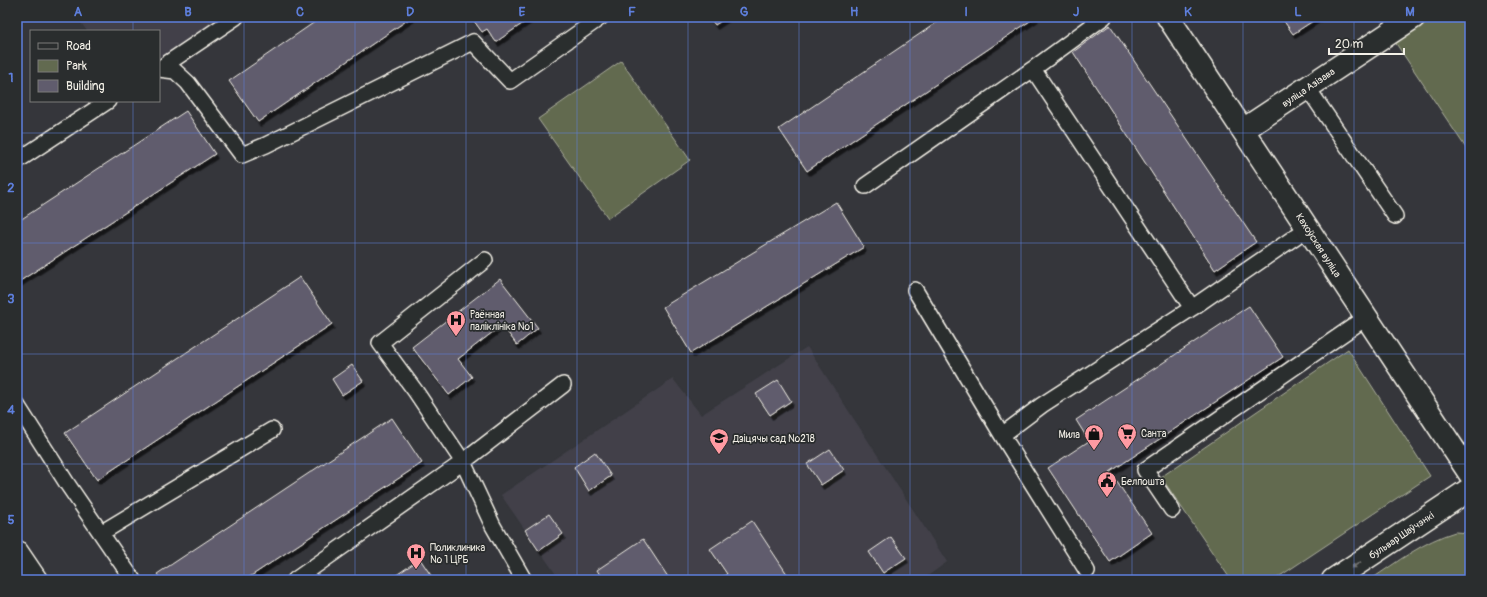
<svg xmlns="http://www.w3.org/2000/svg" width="1487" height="597" viewBox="0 0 1487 597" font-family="Pangolin,sans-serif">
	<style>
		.built { fill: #42414a }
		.green { fill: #626a50; stroke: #abae9c }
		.building { fill: #605c6d; stroke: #f4f1e8; filter: url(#shadow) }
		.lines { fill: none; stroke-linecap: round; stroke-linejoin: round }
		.service-casing { stroke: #f4f1e8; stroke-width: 18 }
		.minor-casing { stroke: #f4f1e8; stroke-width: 25 }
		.tertiary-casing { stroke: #f4f1e8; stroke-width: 25 }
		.secondary-casing { stroke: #f4f1e8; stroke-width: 25 }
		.service { stroke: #2a2d2e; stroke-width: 15 }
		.minor { stroke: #2a2d2e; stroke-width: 22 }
		.tertiary { stroke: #2a2d2e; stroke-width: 22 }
		.secondary { stroke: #2a2d2e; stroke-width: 22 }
		.oneway { fill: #71726f }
		.grid { fill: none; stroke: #5e7fdd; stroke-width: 1; stroke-opacity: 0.55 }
		.labels { text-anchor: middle; stroke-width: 3.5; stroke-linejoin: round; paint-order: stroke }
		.street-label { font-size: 10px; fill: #f4f1e8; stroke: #2a2d2e }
		.poi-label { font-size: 10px; fill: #f4f1e8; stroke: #2a2d2e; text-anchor: start }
		.neatline { fill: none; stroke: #5e7fdd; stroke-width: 1.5 }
		.grid-label { font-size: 13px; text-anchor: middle; font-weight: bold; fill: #5e7fdd }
	</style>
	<defs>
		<filter id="shadow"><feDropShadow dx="2.5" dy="4.5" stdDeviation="0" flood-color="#0009"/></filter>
	</defs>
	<rect width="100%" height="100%" fill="#35363b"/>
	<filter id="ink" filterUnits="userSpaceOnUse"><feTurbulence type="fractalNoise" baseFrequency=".025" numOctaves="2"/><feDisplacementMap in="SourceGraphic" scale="8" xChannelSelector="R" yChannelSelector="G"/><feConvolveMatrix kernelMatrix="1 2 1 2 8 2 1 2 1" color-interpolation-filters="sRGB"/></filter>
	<g filter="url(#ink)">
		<path class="built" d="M77 17H240L195 48 159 58V31H87Z
			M807 347 947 562 922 580H560L501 495 673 379 701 415Z"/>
		<path class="green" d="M1432 17H1470V154L1395 42Z
			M621 61 690 160 608 218 538 119Z
			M1348 349 1430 476 1274 580H1231L1161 477Z
			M1455 532 1470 533V580H1370C1397 562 1424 541 1455 532Z"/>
		<path class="building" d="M322 17H412L258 122 229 81Z
			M471 17H532L496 42 487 29 482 32Z
			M709 17H727L715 25Z
			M945 17H1036L807 171 779 129Z
			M1281 17H1319L1293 34Z
			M1110 25 1256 242 1215 270 1073 52Z
			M186 111 215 154 17 283V222Z
			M836 202 864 247 691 353 663 307Z
			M300 277 332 324 97 480 65 433Z
			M500 279 538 328 517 345 502 325 458 359 472 377 449 395 412 347Z
			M1249 306 1283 357 1110 472 1152 533 1110 562 1048 468 1089 441 1076 420Z
			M352 365 363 381 342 395 332 379Z
			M778 380 791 401 770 415 756 394Z
			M392 418 422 463 245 580H161L157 574Z
			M830 449 844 470 821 485 807 464Z
			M595 452 611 476 589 491 574 467Z
			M549 514 563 534 539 551 525 530Z
			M752 521 791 580H718L727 574 710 549Z
			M891 537 906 558 883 573 869 552Z
			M643 539 670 580H603L597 570Z
			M420 559 434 580H389Z"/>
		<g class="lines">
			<defs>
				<path id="service" d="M159 69 175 71 188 83 242 155 266 145 473 42 510 81 601 17
					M159 69 236 17
					M1033 69 1192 308
					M1307 87 1395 216
					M17 161 108 101
					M865 186 1033 69 1104 17
					M485 260 380 343 416 392 463 462 493 526 524 580
					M915 290 1002 435 1087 571
					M17 405 68 485 133 580
					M1002 435 1042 405 1192 308 1308 228
					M1172 510 1145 470 1367 317
					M101 533 272 430
					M295 580 463 462 563 385"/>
				<path id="minor" d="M17 552 36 580"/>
				<path id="tertiary" d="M1168 17 1470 474
					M1243 130 1414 17"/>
				<path id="secondary" d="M1333 580 1470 489"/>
			</defs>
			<use href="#service" class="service-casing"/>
			<use href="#minor" class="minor-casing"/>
			<use href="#tertiary" class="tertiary-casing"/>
			<use href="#secondary" class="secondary-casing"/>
			<use href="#service" class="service"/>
			<use href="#minor" class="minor"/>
			<use href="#tertiary" class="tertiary"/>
			<use href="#secondary" class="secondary"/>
		</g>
		<defs><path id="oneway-solid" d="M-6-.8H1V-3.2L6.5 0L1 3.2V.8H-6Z"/></defs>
		<use class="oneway" href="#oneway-solid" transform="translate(1356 565) rotate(147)"/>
	</g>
	<path class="grid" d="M133 17V31M244 17V580M355 17V580M466 17V580M577 17V580M688 17V580M799 17V580M910 17V580M1021 17V580M1132 17V580M1243 17V580M1354 17V580M133 101V580M17 133H1470M17 243H1470M17 354H1470M17 464H1470"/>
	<defs>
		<symbol id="hospital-pin" viewBox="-11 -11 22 30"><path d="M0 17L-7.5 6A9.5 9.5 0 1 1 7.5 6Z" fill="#ff9aa2" stroke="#2a2d2e"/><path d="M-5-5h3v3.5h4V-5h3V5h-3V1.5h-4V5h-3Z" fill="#111"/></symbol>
		<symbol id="supermarket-pin" viewBox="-11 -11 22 30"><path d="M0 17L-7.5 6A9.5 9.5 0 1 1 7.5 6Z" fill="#ff9aa2" stroke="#2a2d2e"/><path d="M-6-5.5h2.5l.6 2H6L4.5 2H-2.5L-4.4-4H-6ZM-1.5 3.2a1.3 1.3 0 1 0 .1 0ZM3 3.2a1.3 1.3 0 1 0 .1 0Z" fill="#111"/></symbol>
		<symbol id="shop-pin" viewBox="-11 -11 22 30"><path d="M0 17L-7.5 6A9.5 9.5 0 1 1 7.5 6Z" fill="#ff9aa2" stroke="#2a2d2e"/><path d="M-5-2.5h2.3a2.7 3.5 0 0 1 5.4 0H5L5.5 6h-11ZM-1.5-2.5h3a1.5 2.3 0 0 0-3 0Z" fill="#111"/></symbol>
		<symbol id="school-pin" viewBox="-11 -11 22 30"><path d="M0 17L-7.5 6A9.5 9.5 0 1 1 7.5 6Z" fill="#ff9aa2" stroke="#2a2d2e"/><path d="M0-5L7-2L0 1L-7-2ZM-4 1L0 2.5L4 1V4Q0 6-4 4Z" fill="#111"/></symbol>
		<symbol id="civic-pin" viewBox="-11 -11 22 30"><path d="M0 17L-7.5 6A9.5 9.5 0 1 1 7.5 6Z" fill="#ff9aa2" stroke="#2a2d2e"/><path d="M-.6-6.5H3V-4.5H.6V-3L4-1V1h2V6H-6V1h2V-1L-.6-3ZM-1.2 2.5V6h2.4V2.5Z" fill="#111"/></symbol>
	</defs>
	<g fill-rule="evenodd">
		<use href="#hospital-pin" x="445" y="309" width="22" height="30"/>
		<use href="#supermarket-pin" x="1116" y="422" width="22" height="30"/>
		<use href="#shop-pin" x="1083" y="423" width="22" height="30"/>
		<use href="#school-pin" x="708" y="427" width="22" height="30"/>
		<use href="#civic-pin" x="1096" y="470" width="22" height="30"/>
		<use href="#hospital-pin" x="405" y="542" width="22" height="30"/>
	</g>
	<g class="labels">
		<g class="street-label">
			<text transform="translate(1308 87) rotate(-34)" y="4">вуліца Азізава</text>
			<text transform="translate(1319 245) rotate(57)" y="4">Кахоўская вуліца</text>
			<text transform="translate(1401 535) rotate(-34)" y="4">бульвар Шаўчэнкі</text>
		</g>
		<g class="poi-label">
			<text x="470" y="318">Раённая<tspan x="470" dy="12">паліклініка №1</tspan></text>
			<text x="1141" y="437">Санта</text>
			<text x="1080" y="438" text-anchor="end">Мила</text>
			<text x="733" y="442">Дзіцячы сад №218</text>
			<text x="1121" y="485">Белпошта</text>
			<text x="430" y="551">Поликлиника<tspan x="430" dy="12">№ 1 ЦРБ</tspan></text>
		</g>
	</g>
	<rect width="1487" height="597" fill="none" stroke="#2a2d2e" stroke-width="44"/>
	<rect x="30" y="30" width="130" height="72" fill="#2a2d2e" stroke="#7b7b78"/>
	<rect x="38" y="43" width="20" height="6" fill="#2a2d2e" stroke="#7b7b78"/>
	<text x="66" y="50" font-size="12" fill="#f4f1e8">Road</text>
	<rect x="38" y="60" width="20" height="12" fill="#626a50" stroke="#7b7b78"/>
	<text x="66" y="70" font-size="12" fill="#f4f1e8">Park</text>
	<rect x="38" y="80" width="20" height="12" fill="#605c6d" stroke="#7b7b78"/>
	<text x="66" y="90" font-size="12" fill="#f4f1e8">Building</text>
	<path d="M1329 48v6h75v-6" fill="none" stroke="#f4f1e8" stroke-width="2"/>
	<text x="1335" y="48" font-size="12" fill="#f4f1e8" stroke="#2a2d2e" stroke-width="3" paint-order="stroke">20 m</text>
	<rect x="22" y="22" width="1443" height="553" class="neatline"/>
	<g class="grid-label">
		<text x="78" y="16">A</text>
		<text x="188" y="16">B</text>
		<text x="300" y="16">C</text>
		<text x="410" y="16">D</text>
		<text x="522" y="16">E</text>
		<text x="632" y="16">F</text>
		<text x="744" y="16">G</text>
		<text x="854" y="16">H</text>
		<text x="966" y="16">I</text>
		<text x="1076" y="16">J</text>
		<text x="1188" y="16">K</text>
		<text x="1298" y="16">L</text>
		<text x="1410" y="16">M</text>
		<text x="11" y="82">1</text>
		<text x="11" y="192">2</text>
		<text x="11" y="303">3</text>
		<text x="11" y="414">4</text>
		<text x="11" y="524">5</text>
	</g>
</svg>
